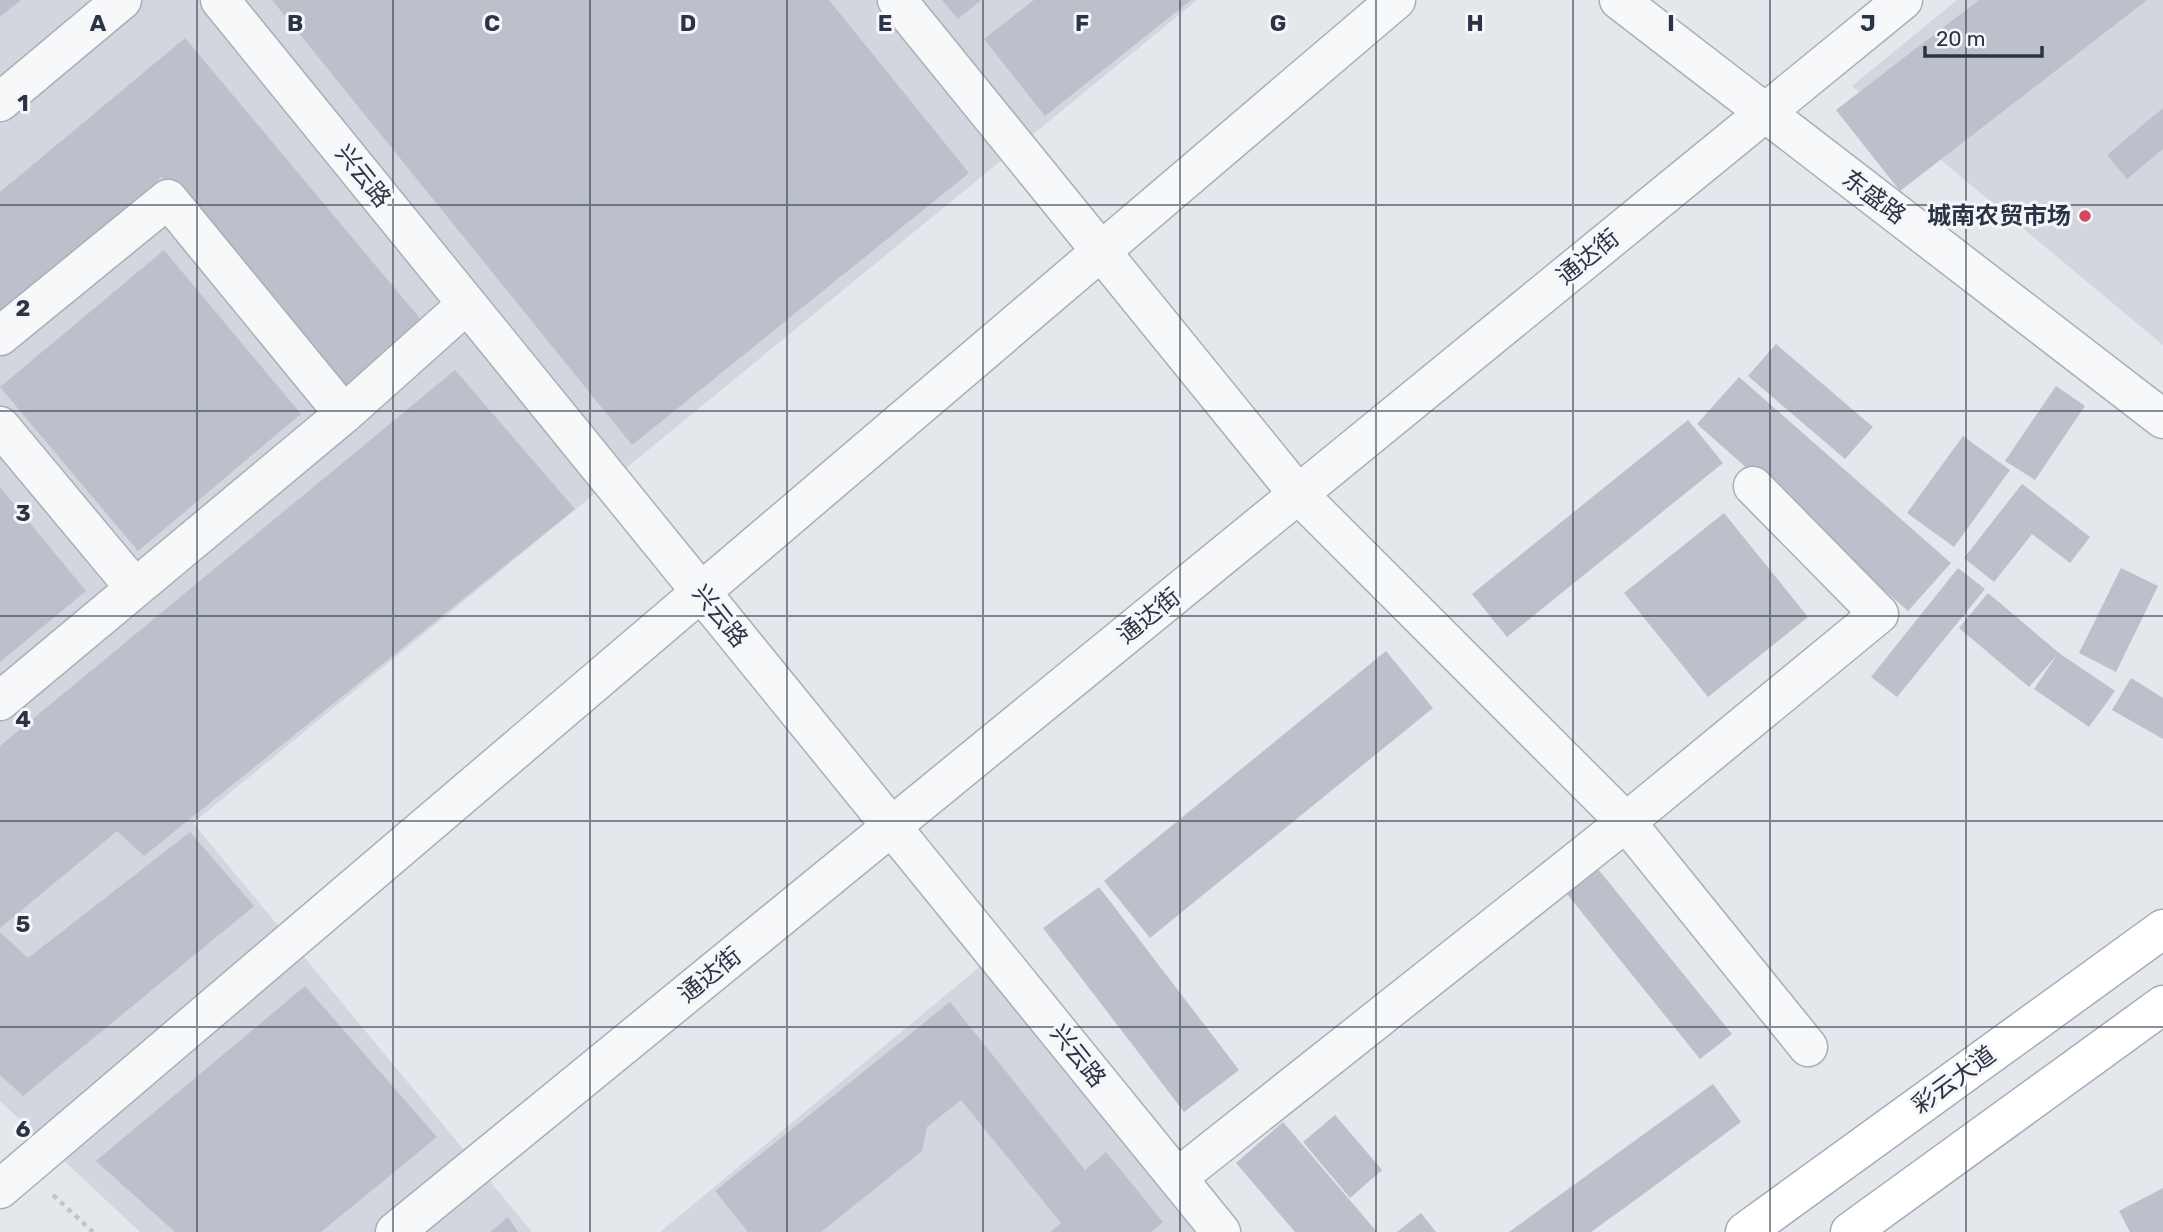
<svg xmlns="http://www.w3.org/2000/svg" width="2163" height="1232" viewBox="0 0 2163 1232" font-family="Rubik,'Noto Sans SC',sans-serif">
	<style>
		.built { fill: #d2d6de }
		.building { fill: #bbc0ca }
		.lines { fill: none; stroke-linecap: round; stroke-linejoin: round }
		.minor-casing { stroke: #a9aeb7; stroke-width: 41 }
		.major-casing { stroke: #a3abb8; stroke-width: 41 }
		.path { stroke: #c2c5cb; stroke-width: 4.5; stroke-dasharray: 5 5; stroke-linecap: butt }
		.minor { stroke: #f7f8fa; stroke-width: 38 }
		.major { stroke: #fff; stroke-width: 38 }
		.grid { fill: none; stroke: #2b3445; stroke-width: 2; stroke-opacity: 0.55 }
		.poi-dot { fill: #d1495b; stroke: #f4f6f9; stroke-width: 2.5 }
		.labels { text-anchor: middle; stroke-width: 6; stroke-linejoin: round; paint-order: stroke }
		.street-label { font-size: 24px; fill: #2b3445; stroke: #f4f6f9 }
		.poi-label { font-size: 24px; font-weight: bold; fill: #2b3445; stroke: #f4f6f9; text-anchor: end }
		.grid-label { font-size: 23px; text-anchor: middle; font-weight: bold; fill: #2b3445; stroke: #f4f6f9; stroke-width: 6; stroke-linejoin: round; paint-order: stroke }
	</style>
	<rect width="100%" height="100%" fill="#e4e7ec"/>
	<path class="built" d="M0 0H1197L193 823 532 1232H140L0 1101Z
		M1957 0H2163V345L1852 86Z
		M1000 950 1231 1232H660Z"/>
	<path class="building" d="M0 0H21L0 17Z
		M272 0H829L969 173 632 445Z
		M942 0H981L958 19Z
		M1034 0H1191L1045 116 984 39Z
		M1979 0H2147L1900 191 1836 110Z
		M185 38 423 322 342 390 162 177 0 313V192Z
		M2163 108V149L2127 179 2107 155Z
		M164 250 301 414 138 551 0 387Z
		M1776 344 1873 427 1845 459 1748 376Z
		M455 370 575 509 144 856 117 831 0 928V746Z
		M1739 377 1951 563 1908 611 1697 424Z
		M2056 386 2085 406 2035 480 2005 461Z
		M1688 420 1723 463 1507 637 1472 594Z
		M1963 436 2010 470 1954 547 1907 513Z
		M2022 484 2090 537 2070 563 2032 534 1994 582 1964 558Z
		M0 487 86 591 0 662Z
		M1724 513 1808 617 1708 697 1624 593Z
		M1958 568 1985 589 1897 697 1871 677Z
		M2121 568 2158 586 2116 672 2079 653Z
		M1988 593 2059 653 2115 691 2089 727 2034 689 2057 655 2029 687 1959 628Z
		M1386 651 1433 708 1150 938 1104 881Z
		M2131 678 2163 698V739L2112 710Z
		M190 832 254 906 23 1096 0 1075V932L28 958Z
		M1598 869 1732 1034 1700 1059 1567 894Z
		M1099 887 1239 1070 1184 1112 1043 928Z
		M305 986 437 1137 321 1232H175L96 1161Z
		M950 1002 1085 1170 1106 1152 1163 1222 1151 1232H1050L1061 1223 961 1100 927 1127 922 1151 821 1232H748L715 1191Z
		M1713 1084 1741 1122 1638 1198 1591 1232H1509Z
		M1335 1115 1382 1170 1350 1198 1303 1142Z
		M1283 1122 1377 1232H1295L1236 1163Z
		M2163 1188V1232H2130L2119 1211Z
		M1421 1213 1436 1232H1397Z
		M508 1217 518 1232H490Z"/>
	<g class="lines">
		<defs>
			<path id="minor" d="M220 0 1221 1232
				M897 0 1298 494 1626 822 1808 1047
				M1619 0 2163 419
				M0 102 122 0
				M0 336 168 199 344 414
				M0 426 135 588
				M0 701 344 414 467 304
				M1177 1178 1626 822 1879 614 1753 486
				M0 1189 1396 0
				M395 1232 1903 0"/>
			<path id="major" d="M1745 1232 2163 929
				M1850 1232 2163 1005"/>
		</defs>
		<use href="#minor" class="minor-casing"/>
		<use href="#major" class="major-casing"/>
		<path class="path" d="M53 1195 93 1232"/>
		<use href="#minor" class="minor"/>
		<use href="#major" class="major"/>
	</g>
	<path class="grid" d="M197 0V1232M393 0V1232M590 0V1232M787 0V1232M983 0V1232M1180 0V1232M1376 0V1232M1573 0V1232M1770 0V1232M1966 0V1232M0 205H2163M0 411H2163M0 616H2163M0 821H2163M0 1027H2163"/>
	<circle class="poi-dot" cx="2085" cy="216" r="7"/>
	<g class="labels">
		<g class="street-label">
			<text transform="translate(363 176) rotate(51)" y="8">兴云路</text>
			<text transform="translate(1874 197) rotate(37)" y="8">东盛路</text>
			<text transform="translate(1588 257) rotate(-39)" y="8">通达街</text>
			<text transform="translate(720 616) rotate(51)" y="8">兴云路</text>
			<text transform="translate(1149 616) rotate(-39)" y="8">通达街</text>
			<text transform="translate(710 975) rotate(-39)" y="8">通达街</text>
			<text transform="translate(1078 1056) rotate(51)" y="8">兴云路</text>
			<text transform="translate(1954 1080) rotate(-36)" y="8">彩云大道</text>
		</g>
		<g class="poi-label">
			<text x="2071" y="224">城南农贸市场</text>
		</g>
	</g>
	<g class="grid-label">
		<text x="98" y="31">A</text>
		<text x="295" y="31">B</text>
		<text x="492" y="31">C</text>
		<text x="688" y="31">D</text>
		<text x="885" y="31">E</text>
		<text x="1082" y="31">F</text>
		<text x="1278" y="31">G</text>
		<text x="1475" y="31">H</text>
		<text x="1671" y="31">I</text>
		<text x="1868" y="31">J</text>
		<text x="23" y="111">1</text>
		<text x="23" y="316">2</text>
		<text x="23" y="521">3</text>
		<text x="23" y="727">4</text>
		<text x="23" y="932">5</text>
		<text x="23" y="1137">6</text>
	</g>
	<path d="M1925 46v10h117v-10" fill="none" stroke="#2b3445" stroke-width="3.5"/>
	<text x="1936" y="46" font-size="21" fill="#2b3445" stroke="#f4f6f9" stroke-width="5" paint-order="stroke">20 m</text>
</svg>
